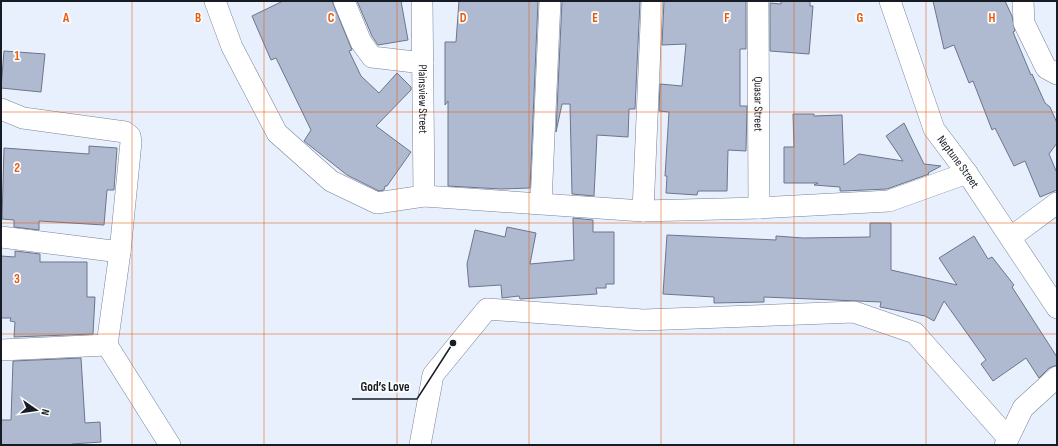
<svg xmlns="http://www.w3.org/2000/svg" width="1058" height="446" viewBox="0 0 1058 446" font-family="'Sofia Sans Condensed',sans-serif">
	<style>
		.building { fill: #afbad1; stroke: #6c768b }
		.lines { fill: none; stroke-linecap: round; stroke-linejoin: round }
		.minor-casing { stroke: #788297; stroke-width: 22 }
		.minor { stroke: #fff; stroke-width: 21 }
		.grid { fill: none; stroke: #e8590c; stroke-width: 1; stroke-opacity: 0.55 }
		.labels { text-anchor: middle; stroke-width: 3.5; stroke-linejoin: round; paint-order: stroke }
		.street-label { font-size: 12px; fill: #171b23; stroke: #fcfdfc }
		.grid-label { font-size: 13px; text-anchor: middle; font-weight: bold; fill: #e8590c; stroke: #fcfdfc; stroke-width: 3.5; stroke-linejoin: round; paint-order: stroke }
		.leader { fill: none; stroke: #171b23; stroke-width: 1.5 }
		.callout-dot { fill: #171b23; stroke: #fcfdfc; stroke-width: 1.5 }
		.callout-label { font-size: 13px; text-anchor: middle; font-weight: bold; fill: #171b23; stroke: #fcfdfc; stroke-width: 3.5; stroke-linejoin: round; paint-order: stroke }
	</style>
	<rect width="100%" height="100%" fill="#e8f0fe"/>
	<path class="building" d="M283 1H332L352 50 349 51 361 76 379 93 397 73 411 87V90L376 126 411 152 387 186H385L384 190 379 191 347 175 304 141 311 130 276 58 271 60 252 16Z
		M357 1H401L408 40 378 45 372 36Z
		M459 1H538L530 188 501 189 448 186V101L445 105V42H456Z
		M562 1H640L635 109H629L628 137 597 135 594 196 572 194 570 104H562L556 132Z
		M664 1H746V49H740V106H747L746 151 728 150 727 191H698L697 195 666 193 667 176H665L669 112 659 111 660 84 682 86 686 44 662 45Z
		M781 1H810V6H813L809 54 770 51V3L781 4Z
		M933 1H1005L1012 16 1015 31 1013 32 1031 75 1032 74 1045 103 1050 107 1057 123V143L1049 154 1057 173V190L1040 197 1025 161 1014 166 995 128 992 130 973 81 969 83 954 45 944 49Z
		M4 51 45 54 41 92 1 88Z
		M793 114H814V116L842 115 844 165 859 154 903 161 886 136 904 123 924 164 941 166 928 173 929 174 887 189 843 191H840V187L814 185 818 183H784V147H794Z
		M89 146 117 148 114 190H107L104 225 39 221V230L14 227V220L2 219 4 148 89 154Z
		M573 218 593 220V232H614V284H606V288H596L597 294 520 299 519 296 502 298 501 285 469 287 467 264 475 230 505 237 507 227 536 233 530 264 574 260Z
		M870 223H891V270L957 285 939 258 974 236 988 259 992 257 1014 285 1012 287 1057 357V365L1049 368 1039 378 1026 358 993 381 981 364 986 360 944 301 934 321 925 316 880 307 881 302 764 297V302L714 303V297L663 294 667 235 776 240V236L803 238 870 237Z
		M15 251 40 254V262H87V297H95L93 334 14 337 15 322 10 321 11 318H1V256L15 257Z
		M81 358 85 423 100 422 101 442 72 444 71 445H1V420H11L13 361Z"/>
	<g class="lines">
		<defs>
			<g id="minor">
				<path d="M215 1 232 47 277 133 331 181 377 203 424 196 643 211 759 208 889 201 967 173"/>
				<path d="M344 1 361 42 372 57 423 63"/>
				<path id="s1" d="M422 1 424 196"/>
				<path id="s2" d="M758 1 759 208"/>
				<path id="s3" d="M890 1 934 129 967 173 1057 308"/>
				<path d="M1023 1 1024 23 1046 68 1057 74"/>
				<path d="M1 109 23 118 125 132 130 136 131 142 120 252 107 345 170 445"/>
				<path d="M541 203 550 1"/>
				<path d="M643 211 652 1"/>
				<path d="M1 237 120 252"/>
				<path d="M1011 237 1057 203"/>
				<path d="M1 350 107 345"/>
				<path d="M420 445 433 375 487 309 643 320 854 312 915 333 1008 438"/>
				<path d="M1005 445 1023 408 1057 377"/>
			</g>
		</defs>
		<use href="#minor" class="minor-casing"/>
		<use href="#minor" class="minor"/>
	</g>
	<path class="grid" d="M132 1V445M264 1V445M397 1V445M529 1V445M661 1V445M794 1V445M926 1V445M1 112H1057M1 223H1057M1 334H1057"/>
	<g class="labels">
		<g class="street-label">
			<text dy="4" stroke="none"><textPath href="#s1" startOffset="98">Plainsview Street</textPath></text>
			<text dy="4" stroke="none"><textPath href="#s2" startOffset="103">Quasar Street</textPath></text>
			<text dy="4" stroke="none"><textPath href="#s3" startOffset="176">Neptune Street</textPath></text>
		</g>
	</g>
	<g class="grid-label">
		<text x="66" y="22">A</text>
		<text x="198" y="22">B</text>
		<text x="331" y="22">C</text>
		<text x="463" y="22">D</text>
		<text x="595" y="22">E</text>
		<text x="727" y="22">F</text>
		<text x="860" y="22">G</text>
		<text x="992" y="22">H</text>
		<text x="17" y="60">1</text>
		<text x="17" y="172">2</text>
		<text x="17" y="283">3</text>
	</g>
	<path class="leader" d="M453 343L417 399H352"/>
	<circle class="callout-dot" cx="453" cy="343" r="4"/>
	<g class="callout-label">
		<text x="385" y="391">God’s Love</text>
	</g>
	<rect width="1058" height="446" fill="none" stroke="#171b23" stroke-width="4"/>
	<g transform="translate(36 410) rotate(103)" stroke="#fcfdfc" stroke-width="3" paint-order="stroke">
	<path d="M0-3L7 15L0 10L-7 15Z" fill="#171b23"/>
	<text y="-6" font-size="11" font-weight="bold" text-anchor="middle" fill="#171b23">N</text>
	</g>
</svg>
